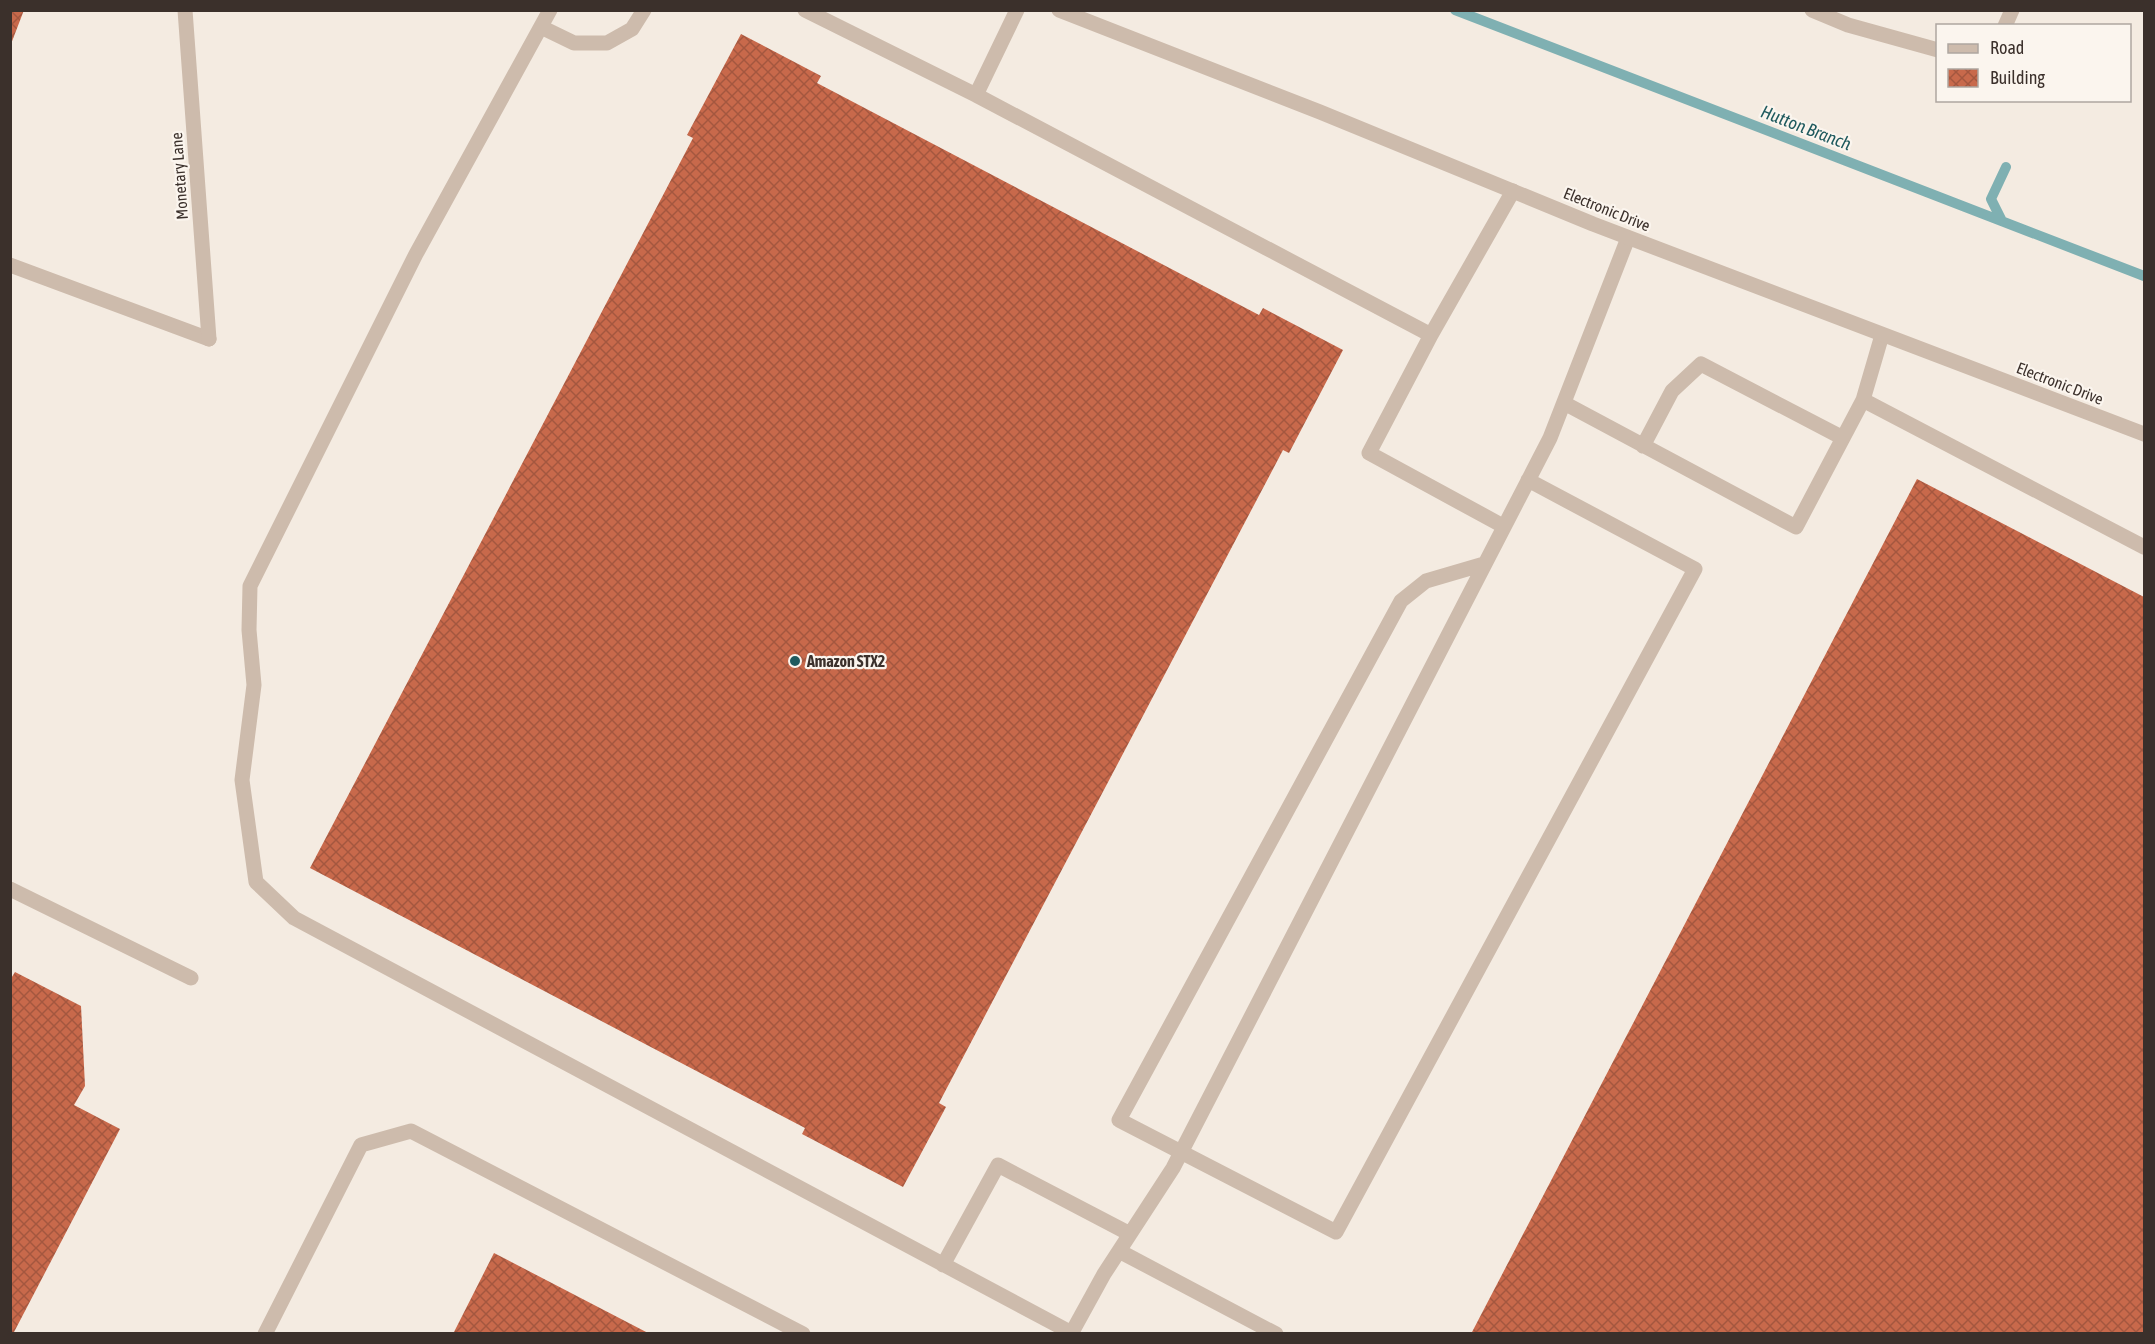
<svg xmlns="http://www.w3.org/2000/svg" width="2155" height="1344" viewBox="0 0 2155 1344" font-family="'Asap Condensed',sans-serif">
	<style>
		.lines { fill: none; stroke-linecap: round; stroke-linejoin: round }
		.stream { stroke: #7fb0b2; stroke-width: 10 }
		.building { fill: url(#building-cross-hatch) }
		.service { stroke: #cdbbac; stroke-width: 15 }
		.minor { stroke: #cdbbac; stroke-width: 15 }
		.poi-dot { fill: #1f5a5e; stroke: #fbf5ee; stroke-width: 2 }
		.labels { text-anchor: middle; stroke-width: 4.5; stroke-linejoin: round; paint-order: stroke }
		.street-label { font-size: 16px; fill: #3b302b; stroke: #fbf5ee }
		.poi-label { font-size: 16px; font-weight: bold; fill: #3b302b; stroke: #fbf5ee; text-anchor: start }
		.water-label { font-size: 18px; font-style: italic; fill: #1f5a5e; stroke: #fbf5ee }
	</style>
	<defs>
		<pattern id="building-cross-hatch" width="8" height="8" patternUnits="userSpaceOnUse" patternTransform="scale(1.5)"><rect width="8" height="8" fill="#c8694b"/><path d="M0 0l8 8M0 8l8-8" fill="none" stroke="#a4573f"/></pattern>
	</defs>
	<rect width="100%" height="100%" fill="#f4ebe1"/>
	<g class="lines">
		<path class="stream" d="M1455 10 2144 276
			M2002 221 1991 199 2006 167"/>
	</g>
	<path class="building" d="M10 10H24L11 44H10Z
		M741 34 821 76 817 83 1259 315 1263 308 1343 350 1289 453 1283 450 939 1103 946 1107 903 1187 802 1134 805 1128 310 868 693 138 687 135Z
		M1917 479 2144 597V1334H1471Z
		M15 972 81 1006 85 1086 74 1105 120 1129 13 1334H10V980Z
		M494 1253 650 1334H453Z"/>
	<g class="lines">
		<path class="service" d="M550 10 416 254 250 586 249 630 254 685 242 780 256 882 294 918 1070 1332
			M805 10 976 95
			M1017 10 976 95 1431 335
			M1812 10 1848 25 1938 50
			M2005 26 2012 10
			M541 27 574 43H607L632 29 644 10
			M10 265 209 339
			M1882 335 1863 400 2144 547
			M1564 403 1796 527 1863 400
			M1643 446 1672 391 1701 364 1843 438
			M1503 526 1369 453 1431 335 1513 191
			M1484 564 1426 581 1401 601 1119 1120 1336 1232 1695 569 1528 480
			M10 889 191 978
			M1119 1251 1276 1334
			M943 1265 998 1165 1130 1234
			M265 1334 361 1145 411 1131 803 1334
			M1071 1334 1104 1274 1173 1168 1550 438 1628 238"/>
		<path class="minor" d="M185 10 209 339
			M1059 10 1320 112 1593 224 2144 434"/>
	</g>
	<circle class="poi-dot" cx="795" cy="661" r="6"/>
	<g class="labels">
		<g class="street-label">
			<text transform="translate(179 176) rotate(-94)" y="6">Monetary Lane</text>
			<text transform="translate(1607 209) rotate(22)" y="6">Electronic Drive</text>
			<text transform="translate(2060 383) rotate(21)" y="6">Electronic Drive</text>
		</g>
		<g class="poi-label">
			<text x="807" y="667">Amazon STX2</text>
		</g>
		<g class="water-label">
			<text transform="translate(1806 128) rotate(21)" y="6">Hutton Branch</text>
		</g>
	</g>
	<rect width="2155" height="1344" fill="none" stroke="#3b302b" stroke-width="24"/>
	<rect x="1936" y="24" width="195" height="78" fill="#fbf5ee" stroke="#aea6a0" stroke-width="1.5"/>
	<rect x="1948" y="44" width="30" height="9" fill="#cdbbac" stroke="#aea6a0" stroke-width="1.5"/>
	<text x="1990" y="54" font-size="18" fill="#3b302b">Road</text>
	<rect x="1948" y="69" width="30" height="18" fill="url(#building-cross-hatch)" stroke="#aea6a0" stroke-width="1.5"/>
	<text x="1990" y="84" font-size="18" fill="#3b302b">Building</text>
</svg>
